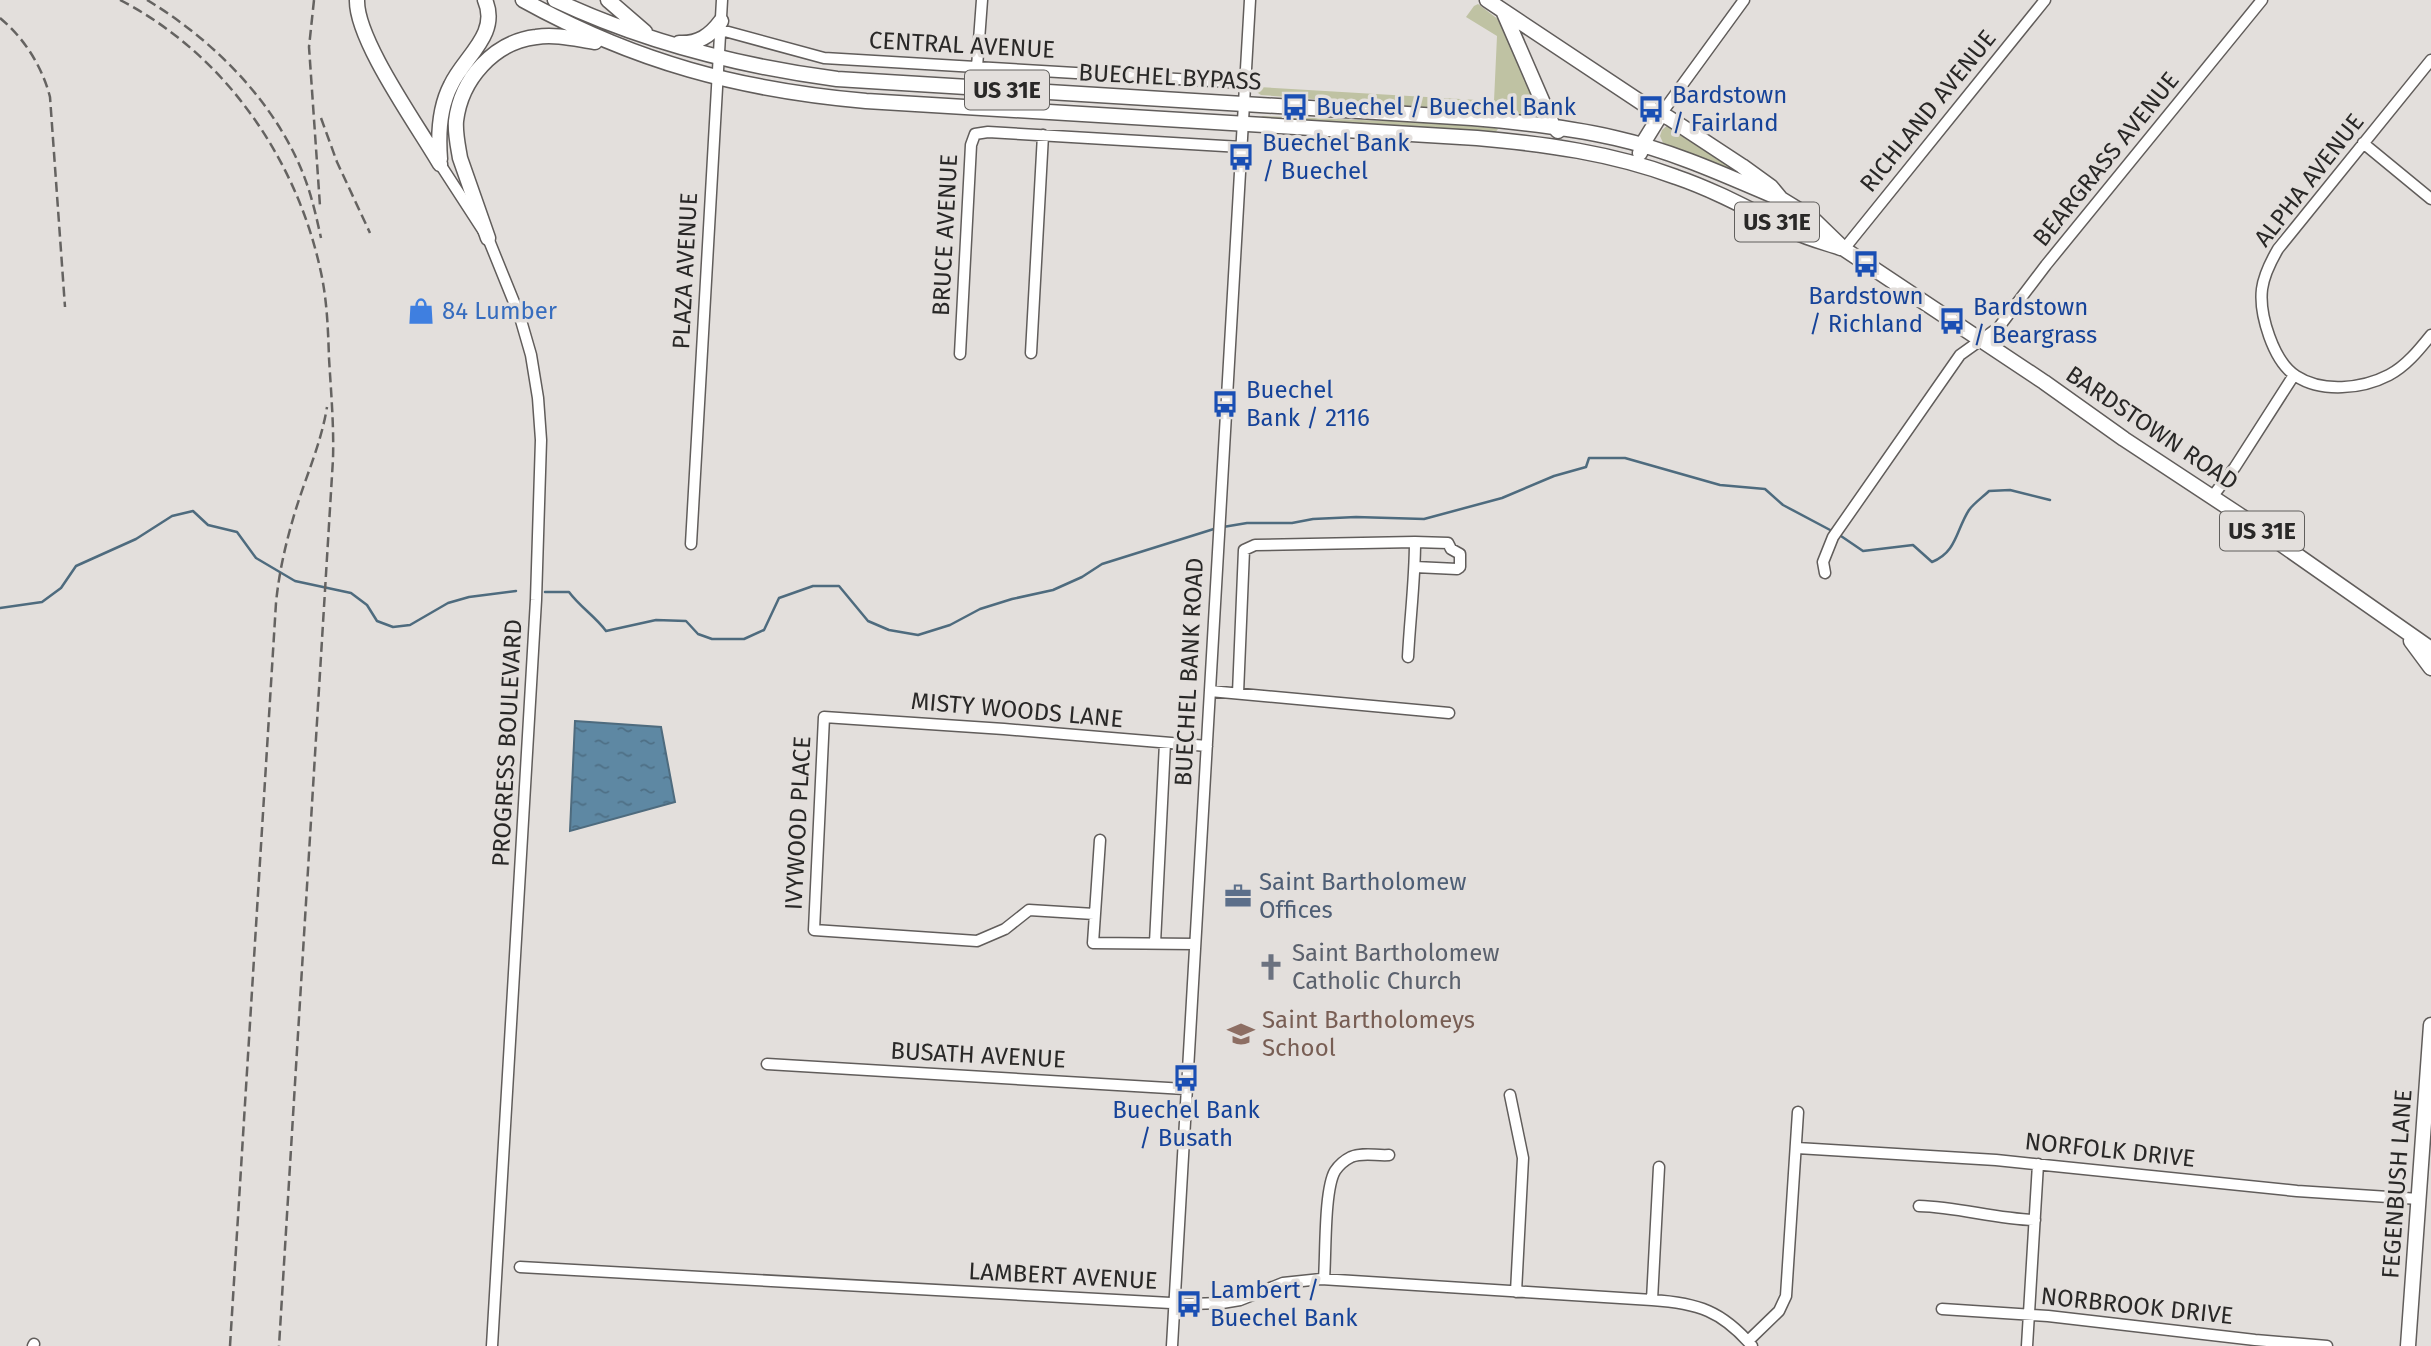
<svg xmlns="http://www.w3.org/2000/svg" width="2431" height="1346" viewBox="0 0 2431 1346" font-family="'Fira Sans',sans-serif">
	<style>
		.green { fill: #bfc2a3 }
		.water { fill: url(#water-ripples); stroke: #4e6b7e; stroke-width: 2 }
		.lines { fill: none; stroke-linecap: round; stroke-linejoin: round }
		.stream { stroke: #4e6b7e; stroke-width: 2.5 }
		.minor-casing { stroke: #615d5b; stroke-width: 13 }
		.major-casing { stroke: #615d5b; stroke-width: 17 }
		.minor { stroke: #fff; stroke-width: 10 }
		.major { stroke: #fff; stroke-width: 14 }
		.rail { stroke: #656361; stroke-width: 2.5; stroke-dasharray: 10 5; stroke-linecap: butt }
		.labels { text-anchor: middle; stroke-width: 7; stroke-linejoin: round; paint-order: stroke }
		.shield { fill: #e3dfdc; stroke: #615f5d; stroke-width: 2 }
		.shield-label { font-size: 23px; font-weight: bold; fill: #292827 }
		.street-label { font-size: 24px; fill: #292827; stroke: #e3dfdc }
		.transit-label { font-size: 24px; fill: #164399; stroke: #e3dfdc; text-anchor: start }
		.shop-label { font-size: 24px; fill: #366cbe; stroke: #e3dfdc; text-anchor: start }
		.service-label { font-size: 24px; fill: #4e5e75; stroke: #e3dfdc; text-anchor: start }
		.worship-label { font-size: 24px; fill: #5b616d; stroke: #e3dfdc; text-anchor: start }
		.education-label { font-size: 24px; fill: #785e54; stroke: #e3dfdc; text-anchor: start }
	</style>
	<defs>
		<pattern id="water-ripples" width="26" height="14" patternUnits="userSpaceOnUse" patternTransform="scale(1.75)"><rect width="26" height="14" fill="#5e88a3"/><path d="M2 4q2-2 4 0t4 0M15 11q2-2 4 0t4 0" fill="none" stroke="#4e6f85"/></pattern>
	</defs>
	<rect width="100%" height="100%" fill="#e3dfdc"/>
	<path class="green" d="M1478 4 1503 23 1540 112 1535 116 1261 95 1255 91 1258 87 1494 101 1497 36 1466 17 1474 6Z
		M1261 116 1385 121 1415 119 1488 124 1498 129 1495 133 1266 119Z
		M1669 124 1738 171 1664 145 1660 136 1662 130Z"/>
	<path class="water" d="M575 721 661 727 675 802 570 831Z"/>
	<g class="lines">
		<path class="stream" d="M1223 527 1247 523H1292L1313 519 1356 517 1424 519 1502 498 1554 476 1586 467 1589 458H1625L1720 485 1765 489 1783 505 1832 531
			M1838 534 1863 551 1913 545 1932 562C1957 552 1956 530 1969 510 1974 503 1983 497 1989 491L2010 490 2050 500
			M545 592H569C580 607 595 616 606 631L656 620 686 621 698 634 712 639H744L764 630 779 598 813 586H839L868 621 889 630 918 635 950 625 980 609 1012 599 1053 590 1082 577 1102 564 1217 528
			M0 608 42 602 61 588 76 566 136 539 172 516 193 511 208 525 237 532 256 558 295 581 351 593 367 605 377 621 393 627 410 625 448 603 469 597 516 591"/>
		<defs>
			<path id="minor" d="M721 30 824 58 1245 83
				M2431 60 2278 249C2271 261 2264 274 2262 289 2259 314 2273 361 2296 376 2322 393 2362 389 2389 375 2406 366 2419 350 2431 335
				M977 67 982 0
				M1661 114 1744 0
				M2363 143 2431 199
				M440 164 488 238 520 317 531 355 538 398 541 440 536 600 492 1346
				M1844 249 2045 0
				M1031 353 1043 135
				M960 354 971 145 975 134 988 132 1241 147
				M2212 497 2235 467 2294 375
				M1415 542 1448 543 1451 549 1460 554V567L1457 569 1415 567
				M691 544 722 0
				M1825 573 1823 562 1833 537 1960 355 1999 327 2046 265 2262 0
				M1210 691 1449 713
				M1238 693 1244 550 1255 545 1415 542C1415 580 1410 618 1408 657
				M1100 840 1093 943 1195 944
				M1094 914 1029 910 1005 929 977 941 814 930 824 717 1004 729 1207 746
				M1155 943 1165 743
				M767 1064 1185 1089
				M1510 1095 1523 1158 1516 1292
				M1797 1148 1996 1160 2297 1191 2419 1199
				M1919 1206C1959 1207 1995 1219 2035 1220
				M520 1267 1189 1304 1222 1303 1240 1300 1283 1283 1321 1279 1652 1300C1698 1303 1722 1311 1752 1346
				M1324 1279C1326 1254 1324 1190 1335 1171 1339 1165 1345 1160 1351 1157 1363 1152 1376 1156 1389 1155
				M1652 1300 1659 1167
				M1942 1309 2048 1316 2255 1340 2327 1346
				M1748 1341 1779 1311 1786 1296 1798 1112
				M33 1346 34 1344
				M1172 1346 1250 0
				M2027 1346 2038 1164"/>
			<path id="major" d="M357 0C356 40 418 126 440 164
				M523 0C635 62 740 90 866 101L1477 138C1545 144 1612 153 1676 177 1717 191 1754 212 1793 231 1809 239 1827 243 1844 249
				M555 0C644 42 739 66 837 79L1472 118C1520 122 1568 127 1615 138 1673 151 1727 176 1781 199
				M608 0 645 32
				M1487 0 1651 109 1669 118 1742 166 1771 187 1781 199 1812 218 1844 249 2044 382 2124 439 2241 516 2431 649
				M1504 13 1553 126 1558 131
				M679 43C698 44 710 36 721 21
				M1640 153 1645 140 1661 114
				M440 159C438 134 439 108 451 85 464 57 500 34 485 0
				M488 238 460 158C458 146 455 133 456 121 461 79 494 42 536 37 556 34 575 39 595 42
				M2411 641 2431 668
				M2408 1346 2431 1025"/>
		</defs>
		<use href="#minor" class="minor-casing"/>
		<use href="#major" class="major-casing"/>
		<use href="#minor" class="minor"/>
		<use href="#major" class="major"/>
		<path class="rail" d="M120 0C223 53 295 156 320 268 327 298 328 328 329 358 331 392 334 425 333 459L279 1346
			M147 0C212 39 273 100 302 171 311 193 316 215 321 238
			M314 0 309 47 320 206
			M0 18C24 38 42 66 50 97L65 307
			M321 118 337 162 370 233
			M230 1346 276 603C279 572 286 542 295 512 306 476 321 444 327 407"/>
	</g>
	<defs>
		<symbol id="bus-bare" viewBox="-9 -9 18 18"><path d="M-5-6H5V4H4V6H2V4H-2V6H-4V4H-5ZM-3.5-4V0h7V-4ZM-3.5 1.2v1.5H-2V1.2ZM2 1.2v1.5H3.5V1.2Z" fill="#1a4fb4" stroke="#e3dfdc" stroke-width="2.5" paint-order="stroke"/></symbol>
		<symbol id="shop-bare" viewBox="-9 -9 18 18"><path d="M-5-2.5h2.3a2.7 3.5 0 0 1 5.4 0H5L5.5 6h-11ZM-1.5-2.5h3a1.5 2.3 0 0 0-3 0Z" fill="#3f7fe0" stroke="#e3dfdc" stroke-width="2.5" paint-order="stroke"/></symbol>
		<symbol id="office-bare" viewBox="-9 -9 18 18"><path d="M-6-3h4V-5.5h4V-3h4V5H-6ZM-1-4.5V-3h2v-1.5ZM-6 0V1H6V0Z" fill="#5c6f8a" stroke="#e3dfdc" stroke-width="2.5" paint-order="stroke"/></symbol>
		<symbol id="church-bare" viewBox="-9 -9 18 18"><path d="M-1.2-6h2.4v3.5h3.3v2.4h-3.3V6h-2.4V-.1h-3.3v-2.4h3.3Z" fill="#6b7280" stroke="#e3dfdc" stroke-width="2.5" paint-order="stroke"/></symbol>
		<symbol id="school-bare" viewBox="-9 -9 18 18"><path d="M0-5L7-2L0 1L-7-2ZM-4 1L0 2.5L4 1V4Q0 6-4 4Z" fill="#8d6e63" stroke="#e3dfdc" stroke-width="2.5" paint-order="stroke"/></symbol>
	</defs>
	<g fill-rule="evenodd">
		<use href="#bus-bare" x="1276" y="88" width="38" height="38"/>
		<use href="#bus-bare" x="1632" y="90" width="38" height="38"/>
		<use href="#bus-bare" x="1222" y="138" width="38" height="38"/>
		<use href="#bus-bare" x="1847" y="245" width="38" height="38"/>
		<use href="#shop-bare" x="402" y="292" width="38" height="38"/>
		<use href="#bus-bare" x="1933" y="302" width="38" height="38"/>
		<use href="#bus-bare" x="1206" y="385" width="38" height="38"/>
		<use href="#office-bare" x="1219" y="877" width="38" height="38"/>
		<use href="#church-bare" x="1252" y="948" width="38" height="38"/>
		<use href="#school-bare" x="1222" y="1015" width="38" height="38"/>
		<use href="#bus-bare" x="1167" y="1059" width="38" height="38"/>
		<use href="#bus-bare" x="1170" y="1285" width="38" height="38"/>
	</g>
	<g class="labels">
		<g class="shield">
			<rect x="965" y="70.5" width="84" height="39" rx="5"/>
			<rect x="1735" y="202.5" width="84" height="39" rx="5"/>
			<rect x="2220" y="511.5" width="84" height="39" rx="5"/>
		</g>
		<g class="shield-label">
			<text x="1007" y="98">US 31E</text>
			<text x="1777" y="230">US 31E</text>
			<text x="2262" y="539">US 31E</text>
		</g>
		<g class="street-label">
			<text transform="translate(962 45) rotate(3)" y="8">CENTRAL AVENUE</text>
			<text transform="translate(1170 77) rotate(3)" y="8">BUECHEL BYPASS</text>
			<text transform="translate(1928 111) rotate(-51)" y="8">RICHLAND AVENUE</text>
			<text transform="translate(2106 159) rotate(-51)" y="8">BEARGRASS AVENUE</text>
			<text transform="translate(2309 180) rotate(-52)" y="8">ALPHA AVENUE</text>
			<text transform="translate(945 235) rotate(-87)" y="8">BRUCE AVENUE</text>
			<text transform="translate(685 271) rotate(-87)" y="8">PLAZA AVENUE</text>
			<text transform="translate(2152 428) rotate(34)" y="8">BARDSTOWN ROAD</text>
			<text transform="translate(1189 672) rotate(-87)" y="8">BUECHEL BANK ROAD</text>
			<text transform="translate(1017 710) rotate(5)" y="8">MISTY WOODS LANE</text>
			<text transform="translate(507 743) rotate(-87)" y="8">PROGRESS BOULEVARD</text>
			<text transform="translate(798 823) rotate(-87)" y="8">IVYWOOD PLACE</text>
			<text transform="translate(978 1055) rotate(3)" y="8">BUSATH AVENUE</text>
			<text transform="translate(2110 1150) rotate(6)" y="8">NORFOLK DRIVE</text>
			<text transform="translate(2397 1184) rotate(-86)" y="8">FEGENBUSH LANE</text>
			<text transform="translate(1063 1276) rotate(3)" y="8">LAMBERT AVENUE</text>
			<text transform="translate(2137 1306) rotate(6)" y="8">NORBROOK DRIVE</text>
		</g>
		<g class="transit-label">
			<text x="1672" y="103">Bardstown<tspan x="1672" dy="28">/ Fairland</tspan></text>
			<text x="1316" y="115">Buechel / Buechel Bank</text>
			<text x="1262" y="151">Buechel Bank<tspan x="1262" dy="28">/ Buechel</tspan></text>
			<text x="1866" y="304" text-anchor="middle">Bardstown<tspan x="1866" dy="28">/ Richland</tspan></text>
			<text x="1973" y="315">Bardstown<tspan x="1973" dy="28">/ Beargrass</tspan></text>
			<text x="1246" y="398">Buechel<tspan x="1246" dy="28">Bank / 2116</tspan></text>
			<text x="1186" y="1118" text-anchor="middle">Buechel Bank<tspan x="1186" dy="28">/ Busath</tspan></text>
			<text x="1210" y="1298">Lambert /<tspan x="1210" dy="28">Buechel Bank</tspan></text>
		</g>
		<g class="shop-label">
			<text x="442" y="319">84 Lumber</text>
		</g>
		<g class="service-label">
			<text x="1259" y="890">Saint Bartholomew<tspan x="1259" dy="28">Offices</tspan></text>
		</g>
		<g class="worship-label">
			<text x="1292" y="961">Saint Bartholomew<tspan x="1292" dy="28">Catholic Church</tspan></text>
		</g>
		<g class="education-label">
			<text x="1262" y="1028">Saint Bartholomeys<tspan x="1262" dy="28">School</tspan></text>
		</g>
	</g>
</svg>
